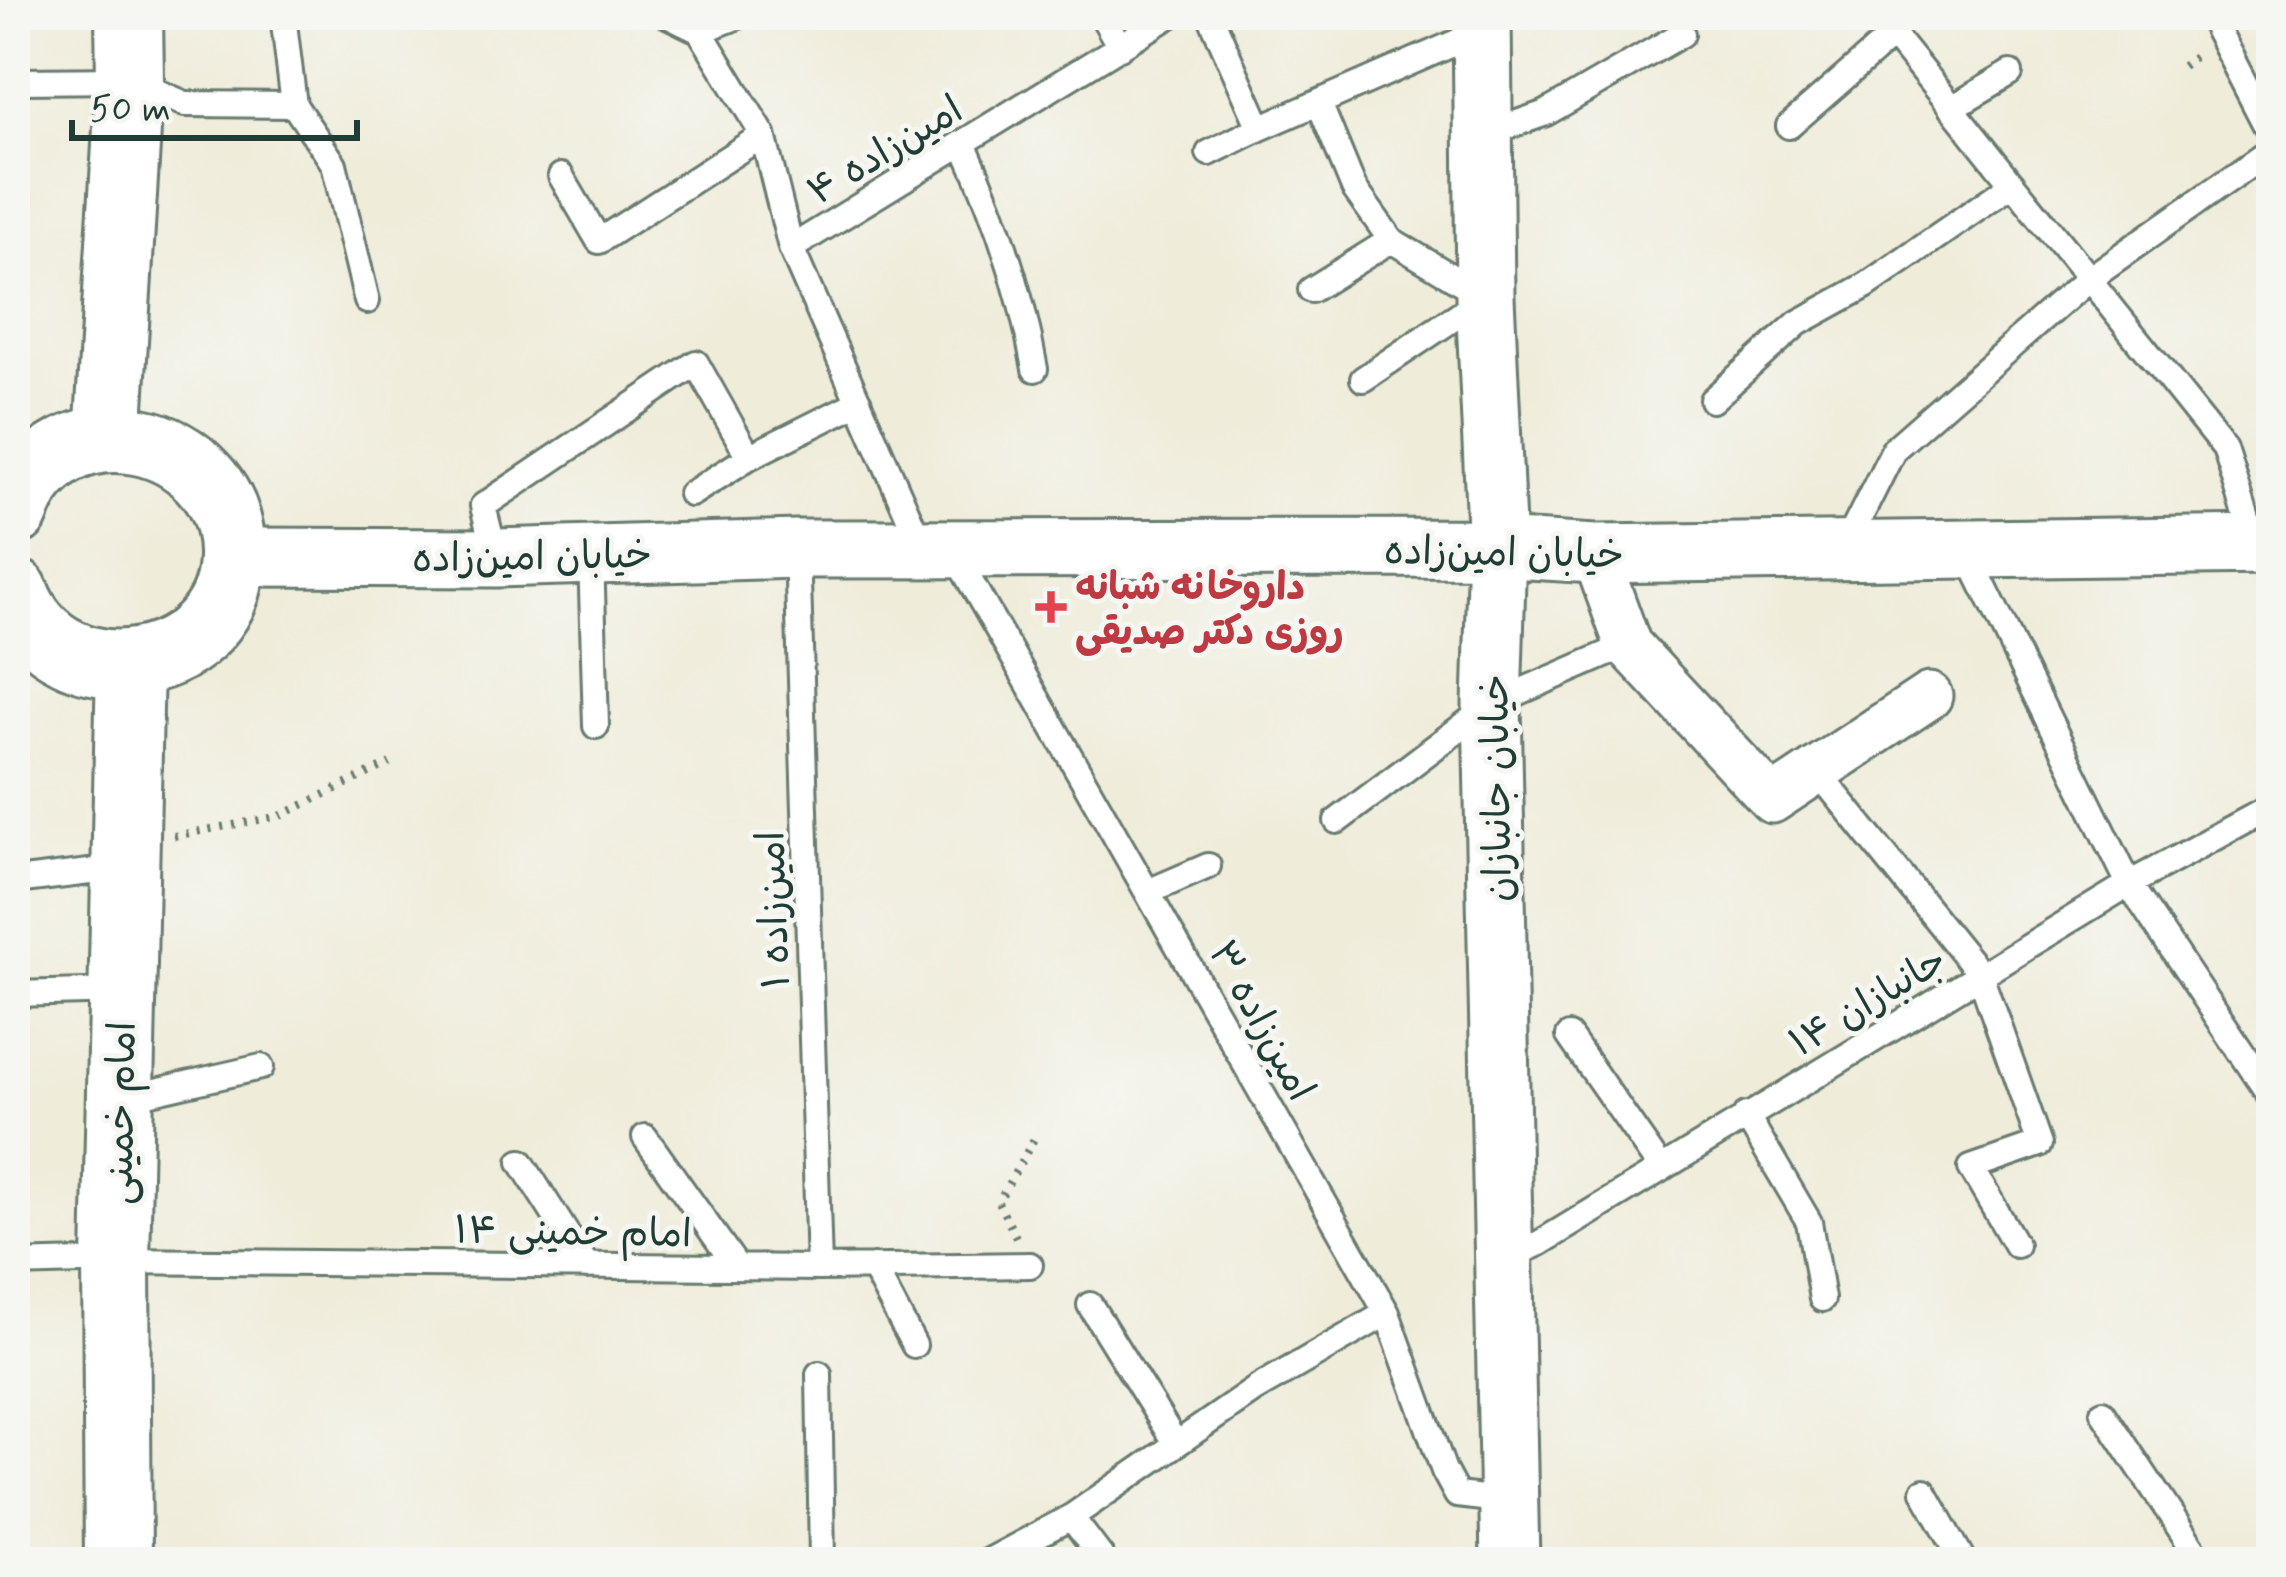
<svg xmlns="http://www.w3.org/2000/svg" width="2286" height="1577" viewBox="0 0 2286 1577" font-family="Mynerve,'Playpen Sans Arabic',sans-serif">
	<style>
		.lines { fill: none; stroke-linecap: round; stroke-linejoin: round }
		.service-casing { stroke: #687a6e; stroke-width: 30 }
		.minor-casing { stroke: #687a6e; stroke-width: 51 }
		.tertiary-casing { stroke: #687a6e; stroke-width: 63 }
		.secondary-casing { stroke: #687a6e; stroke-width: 72 }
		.path { stroke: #687a6e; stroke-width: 8; stroke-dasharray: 3 9; stroke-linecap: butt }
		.service { stroke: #fff; stroke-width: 24 }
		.minor { stroke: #fff; stroke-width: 45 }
		.tertiary { stroke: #fff; stroke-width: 57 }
		.secondary { stroke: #fff; stroke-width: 66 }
		.health-dot { fill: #e0444e; stroke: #f6f6f2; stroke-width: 4.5 }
		.labels { text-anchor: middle; stroke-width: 10; stroke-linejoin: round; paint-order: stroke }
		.street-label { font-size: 39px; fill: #1f3d34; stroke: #f6f6f2 }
		.health-label { font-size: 39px; font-weight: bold; fill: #be3a42; stroke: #f6f6f2; text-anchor: start }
	</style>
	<rect width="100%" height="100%" fill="#f6f6f2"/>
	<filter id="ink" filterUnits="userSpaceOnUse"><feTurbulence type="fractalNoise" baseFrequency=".00833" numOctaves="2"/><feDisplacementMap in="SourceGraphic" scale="24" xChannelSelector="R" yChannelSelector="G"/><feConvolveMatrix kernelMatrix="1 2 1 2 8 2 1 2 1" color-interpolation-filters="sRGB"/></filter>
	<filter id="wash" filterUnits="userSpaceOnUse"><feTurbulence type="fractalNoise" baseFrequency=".004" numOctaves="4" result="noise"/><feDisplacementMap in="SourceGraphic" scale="48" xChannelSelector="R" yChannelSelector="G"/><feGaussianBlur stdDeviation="2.7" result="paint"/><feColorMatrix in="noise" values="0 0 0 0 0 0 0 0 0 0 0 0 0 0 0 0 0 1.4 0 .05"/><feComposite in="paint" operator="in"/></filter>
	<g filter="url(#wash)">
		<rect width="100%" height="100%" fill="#efecda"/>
	</g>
	<g filter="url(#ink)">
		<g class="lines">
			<defs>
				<path id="service" d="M283 15 294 105 334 164 367 301
					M667 15 700 31 763 135 791 248
					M1102 15 1120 47
					M1210 15 1260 128 1480 32
					M1877 15 2225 449 2255 544
					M2209 15 2271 135
					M700 31 741 15
					M15 81 130 80 185 104 294 105
					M1319 103 1354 188 1391 240 1485 297 1363 379
					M1951 108 2010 73
					M1789 126 1893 35
					M1486 134 1546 113 1682 34
					M963 143C997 217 1021 289 1035 369
					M1209 153 1260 128
					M561 176 599 241 763 135
					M1311 290 1391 240
					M1712 400 1798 323 1867 285 2013 184
					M691 494 749 457 859 402
					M922 547 791 248 1171 15
					M797 549 819 1268
					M1844 549 1894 449 2088 279 2271 150
					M953 551 1387 1313 1444 1471 1457 1495 1508 1501
					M1967 552 2129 884 2271 1097
					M591 555 596 726
					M496 558 483 506 696 363 749 457
					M1817 771 1980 974 2040 1144 1971 1168 2016 1245
					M1337 821 1492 704 1628 645
					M15 881 123 868
					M1150 891 1208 866
					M15 994 121 991
					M1569 1036 1660 1167
					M121 1099 261 1067
					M1746 1115 1809 1222 1822 1299
					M645 1137 737 1267
					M521 1162 587 1266
					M1506 1258 1540 1243 2129 884 2271 807
					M15 1264 116 1261 819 1268 1030 1265
					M873 1267 914 1345
					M1090 1305 1176 1444
					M819 1374 822 1562
					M2103 1412 2202 1562
					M1924 1491 1964 1562
					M1071 1517 1105 1562
					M987 1562 1071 1517 1256 1389 1387 1313"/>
				<path id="minor" d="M1595 554 1628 645 1772 800 1929 696"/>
				<path id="tertiary" d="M1482 15 1485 297 1497 548 1492 704 1510 1562
					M233 557 496 558 797 549 1497 548 1595 554 2271 545"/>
				<path id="secondary" d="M108 439 130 80 129 15
					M15 512C55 394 229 428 232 552 235 674 58 708 15 592
					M118 1562 116 1261 130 665"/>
			</defs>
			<use href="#service" class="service-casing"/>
			<use href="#minor" class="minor-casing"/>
			<use href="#tertiary" class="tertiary-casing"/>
			<use href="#secondary" class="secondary-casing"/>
			<path class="path" d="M2182 66 2200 53
				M174 836 280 816 390 763
				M1016 1237 998 1202 1037 1134"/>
			<use href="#service" class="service"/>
			<use href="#minor" class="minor"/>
			<use href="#tertiary" class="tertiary"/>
			<use href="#secondary" class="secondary"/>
		</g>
	</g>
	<path class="health-dot" d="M1045 589h12v12h12v12h-12v12h-12v-12h-12v-12h12z"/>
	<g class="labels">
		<g class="street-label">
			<text transform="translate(884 149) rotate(-31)" y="14">امین‌زاده ۴</text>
			<text transform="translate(1504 551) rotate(1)" y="14">خیابان امین‌زاده</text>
			<text transform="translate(532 555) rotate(-1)" y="14">خیابان امین‌زاده</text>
			<text transform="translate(1495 788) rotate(-91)" y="14">خیابان جانبازان</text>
			<text transform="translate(772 910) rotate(-92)" y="14">امین‌زاده ۱</text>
			<text transform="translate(1867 1000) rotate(-31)" y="14">جانبازان ۱۴</text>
			<text transform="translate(1263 1020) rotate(61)" y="14">امین‌زاده ۳</text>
			<text transform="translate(119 1113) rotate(-89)" y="14">امام خمینی</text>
			<text transform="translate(573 1230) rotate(1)" y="14">امام خمینی ۱۴</text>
		</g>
		<g class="health-label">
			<text x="1075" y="599">داروخانه شبانه<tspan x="1075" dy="45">روزی دکتر صدیقی</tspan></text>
		</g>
	</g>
	<rect width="2286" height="1577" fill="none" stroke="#f6f6f2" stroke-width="60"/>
	<path d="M72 120v18h285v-18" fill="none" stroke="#1f3d34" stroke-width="6"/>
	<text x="90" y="120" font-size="36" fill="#1f3d34" stroke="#f6f6f2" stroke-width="9" paint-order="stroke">50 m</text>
</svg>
